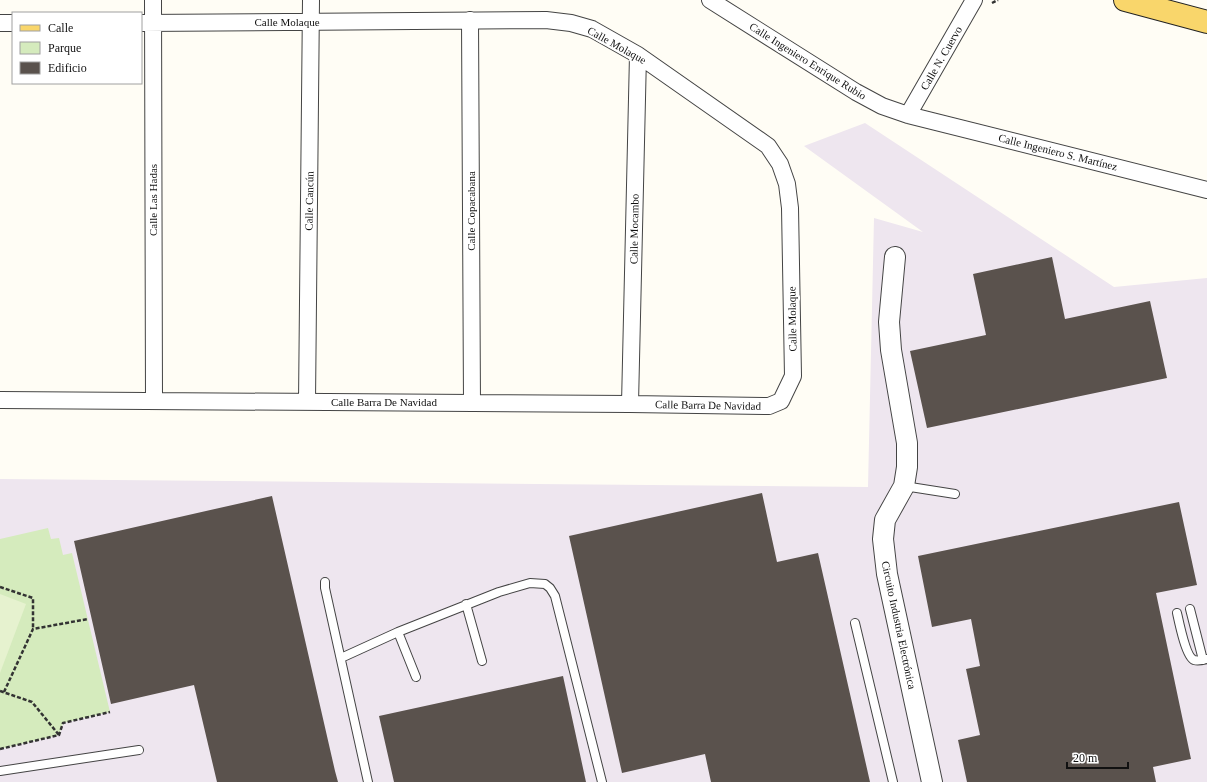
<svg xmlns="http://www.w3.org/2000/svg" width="1207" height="782" viewBox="0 0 1207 782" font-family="Georgia,serif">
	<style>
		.industrial { fill: #eee6ef }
		.green { fill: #d5ebbd }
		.pitch { fill: #e6f2cf }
		.building { fill: #5a524d }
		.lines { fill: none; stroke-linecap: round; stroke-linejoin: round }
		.service-casing { stroke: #444; stroke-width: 10 }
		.minor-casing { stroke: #444; stroke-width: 18 }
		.tertiary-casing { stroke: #444; stroke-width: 22 }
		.primary-casing { stroke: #222; stroke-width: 24 }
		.path { stroke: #333; stroke-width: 2.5; stroke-dasharray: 4 2; stroke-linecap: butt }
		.service { stroke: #fff; stroke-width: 8 }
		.minor { stroke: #fff; stroke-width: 16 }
		.tertiary { stroke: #fff; stroke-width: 20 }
		.primary { stroke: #f9d66b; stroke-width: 22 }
		.labels { text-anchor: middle; stroke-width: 4; stroke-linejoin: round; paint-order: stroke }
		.street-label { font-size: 11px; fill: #111; stroke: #fff }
	</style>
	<rect width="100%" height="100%" fill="#fffdf5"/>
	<path class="industrial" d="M865 123 1114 287 1207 278V782H0V479L868 487 874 218 923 232 804 146Z"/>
	<path class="green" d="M48 528 51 539 59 538 63 555 72 553 110 712 63 723 59 735 0 749V539Z"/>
	<path class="pitch" d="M0 594 26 604 0 673Z"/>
	<path class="building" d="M1052 257 1065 319 1150 301 1167 378 927 428 910 351 986 335 973 274Z
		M762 493 777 562 818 553 870 782H711L705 754 622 773 569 536Z
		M272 496 335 771 338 782H217L194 685 111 704 74 541Z
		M1179 502 1197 585 1156 593 1191 759 1153 767 1156 782H967L958 740 980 735 966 669 980 666 971 619 932 627 918 556Z
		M563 676 586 782H394L379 716Z"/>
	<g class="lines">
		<defs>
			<path id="service" d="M904 486 955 494
				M325 582V588L327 597 368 782
				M466 604 482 661
				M1190 609 1203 660
				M1177 613C1179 622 1186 657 1194 660 1198 661 1203 660 1207 659
				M855 623 893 782
				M341 658 398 632
				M416 677 398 632 499 592 530 583 545 584 550 588 555 596 602 782
				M0 771 139 750"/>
			<path id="minor" d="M153 0 154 400
				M710 0 856 92 882 106 908 115 1207 190
				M470 20 472 403
				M0 23H13
				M908 115 974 0
				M0 400 630 404 769 406 781 401 793 376 790 208 787 184 780 164 768 146 638 55 592 29 571 23 546 20 141 23
				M307 402 311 0
				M630 404 638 55"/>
			<path id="tertiary" d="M895 257 889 322 891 350 907 443V467L904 486 885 520 883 539 887 574 932 782"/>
			<path id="primary" d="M1125 0 1207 22"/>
		</defs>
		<use href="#service" class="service-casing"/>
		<use href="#minor" class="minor-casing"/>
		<use href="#tertiary" class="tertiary-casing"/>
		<use href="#primary" class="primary-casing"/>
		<path class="path" d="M992 3 998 0
			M0 587 33 598V629
			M0 691 32 702 59 735
			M4 692 33 629 88 619
			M0 749 59 735 63 723 110 712"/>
		<use href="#service" class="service"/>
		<use href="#minor" class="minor"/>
		<use href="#tertiary" class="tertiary"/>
		<use href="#primary" class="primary"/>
	</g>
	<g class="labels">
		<g class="street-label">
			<text x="287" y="26">Calle Molaque</text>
			<text transform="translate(617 45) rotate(29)" y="4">Calle Molaque</text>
			<text transform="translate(941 58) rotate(-60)" y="4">Calle N. Cuervo</text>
			<text transform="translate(808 61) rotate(32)" y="4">Calle Ingeniero Enrique Rubio</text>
			<text transform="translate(1058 152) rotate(14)" y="4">Calle Ingeniero S. Martínez</text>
			<text transform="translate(153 200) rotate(-90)" y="4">Calle Las Hadas</text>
			<text transform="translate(309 201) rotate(-89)" y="4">Calle Cancún</text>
			<text transform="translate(471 211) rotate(-90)" y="4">Calle Copacabana</text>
			<text transform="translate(634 229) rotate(-89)" y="4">Calle Mocambo</text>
			<text transform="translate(792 319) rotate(-91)" y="4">Calle Molaque</text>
			<text x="384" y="406">Calle Barra De Navidad</text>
			<text transform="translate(708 405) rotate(1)" y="4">Calle Barra De Navidad</text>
			<text transform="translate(899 625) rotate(78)" y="4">Circuito Industria Electrónica</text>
		</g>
	</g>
	<rect x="12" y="12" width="130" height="72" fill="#ffffff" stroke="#a0a0a0"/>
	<rect x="20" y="25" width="20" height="6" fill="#f9d66b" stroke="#a0a0a0"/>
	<text x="48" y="32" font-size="12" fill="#111111">Calle</text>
	<rect x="20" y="42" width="20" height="12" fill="#d5ebbd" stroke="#a0a0a0"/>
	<text x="48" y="52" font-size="12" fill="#111111">Parque</text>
	<rect x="20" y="62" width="20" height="12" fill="#5a524d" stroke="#a0a0a0"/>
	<text x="48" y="72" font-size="12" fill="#111111">Edificio</text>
	<path d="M1067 762v6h61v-6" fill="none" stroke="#111111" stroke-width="2"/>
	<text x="1073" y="762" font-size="12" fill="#111111" stroke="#ffffff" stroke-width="3" paint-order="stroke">20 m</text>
</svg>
